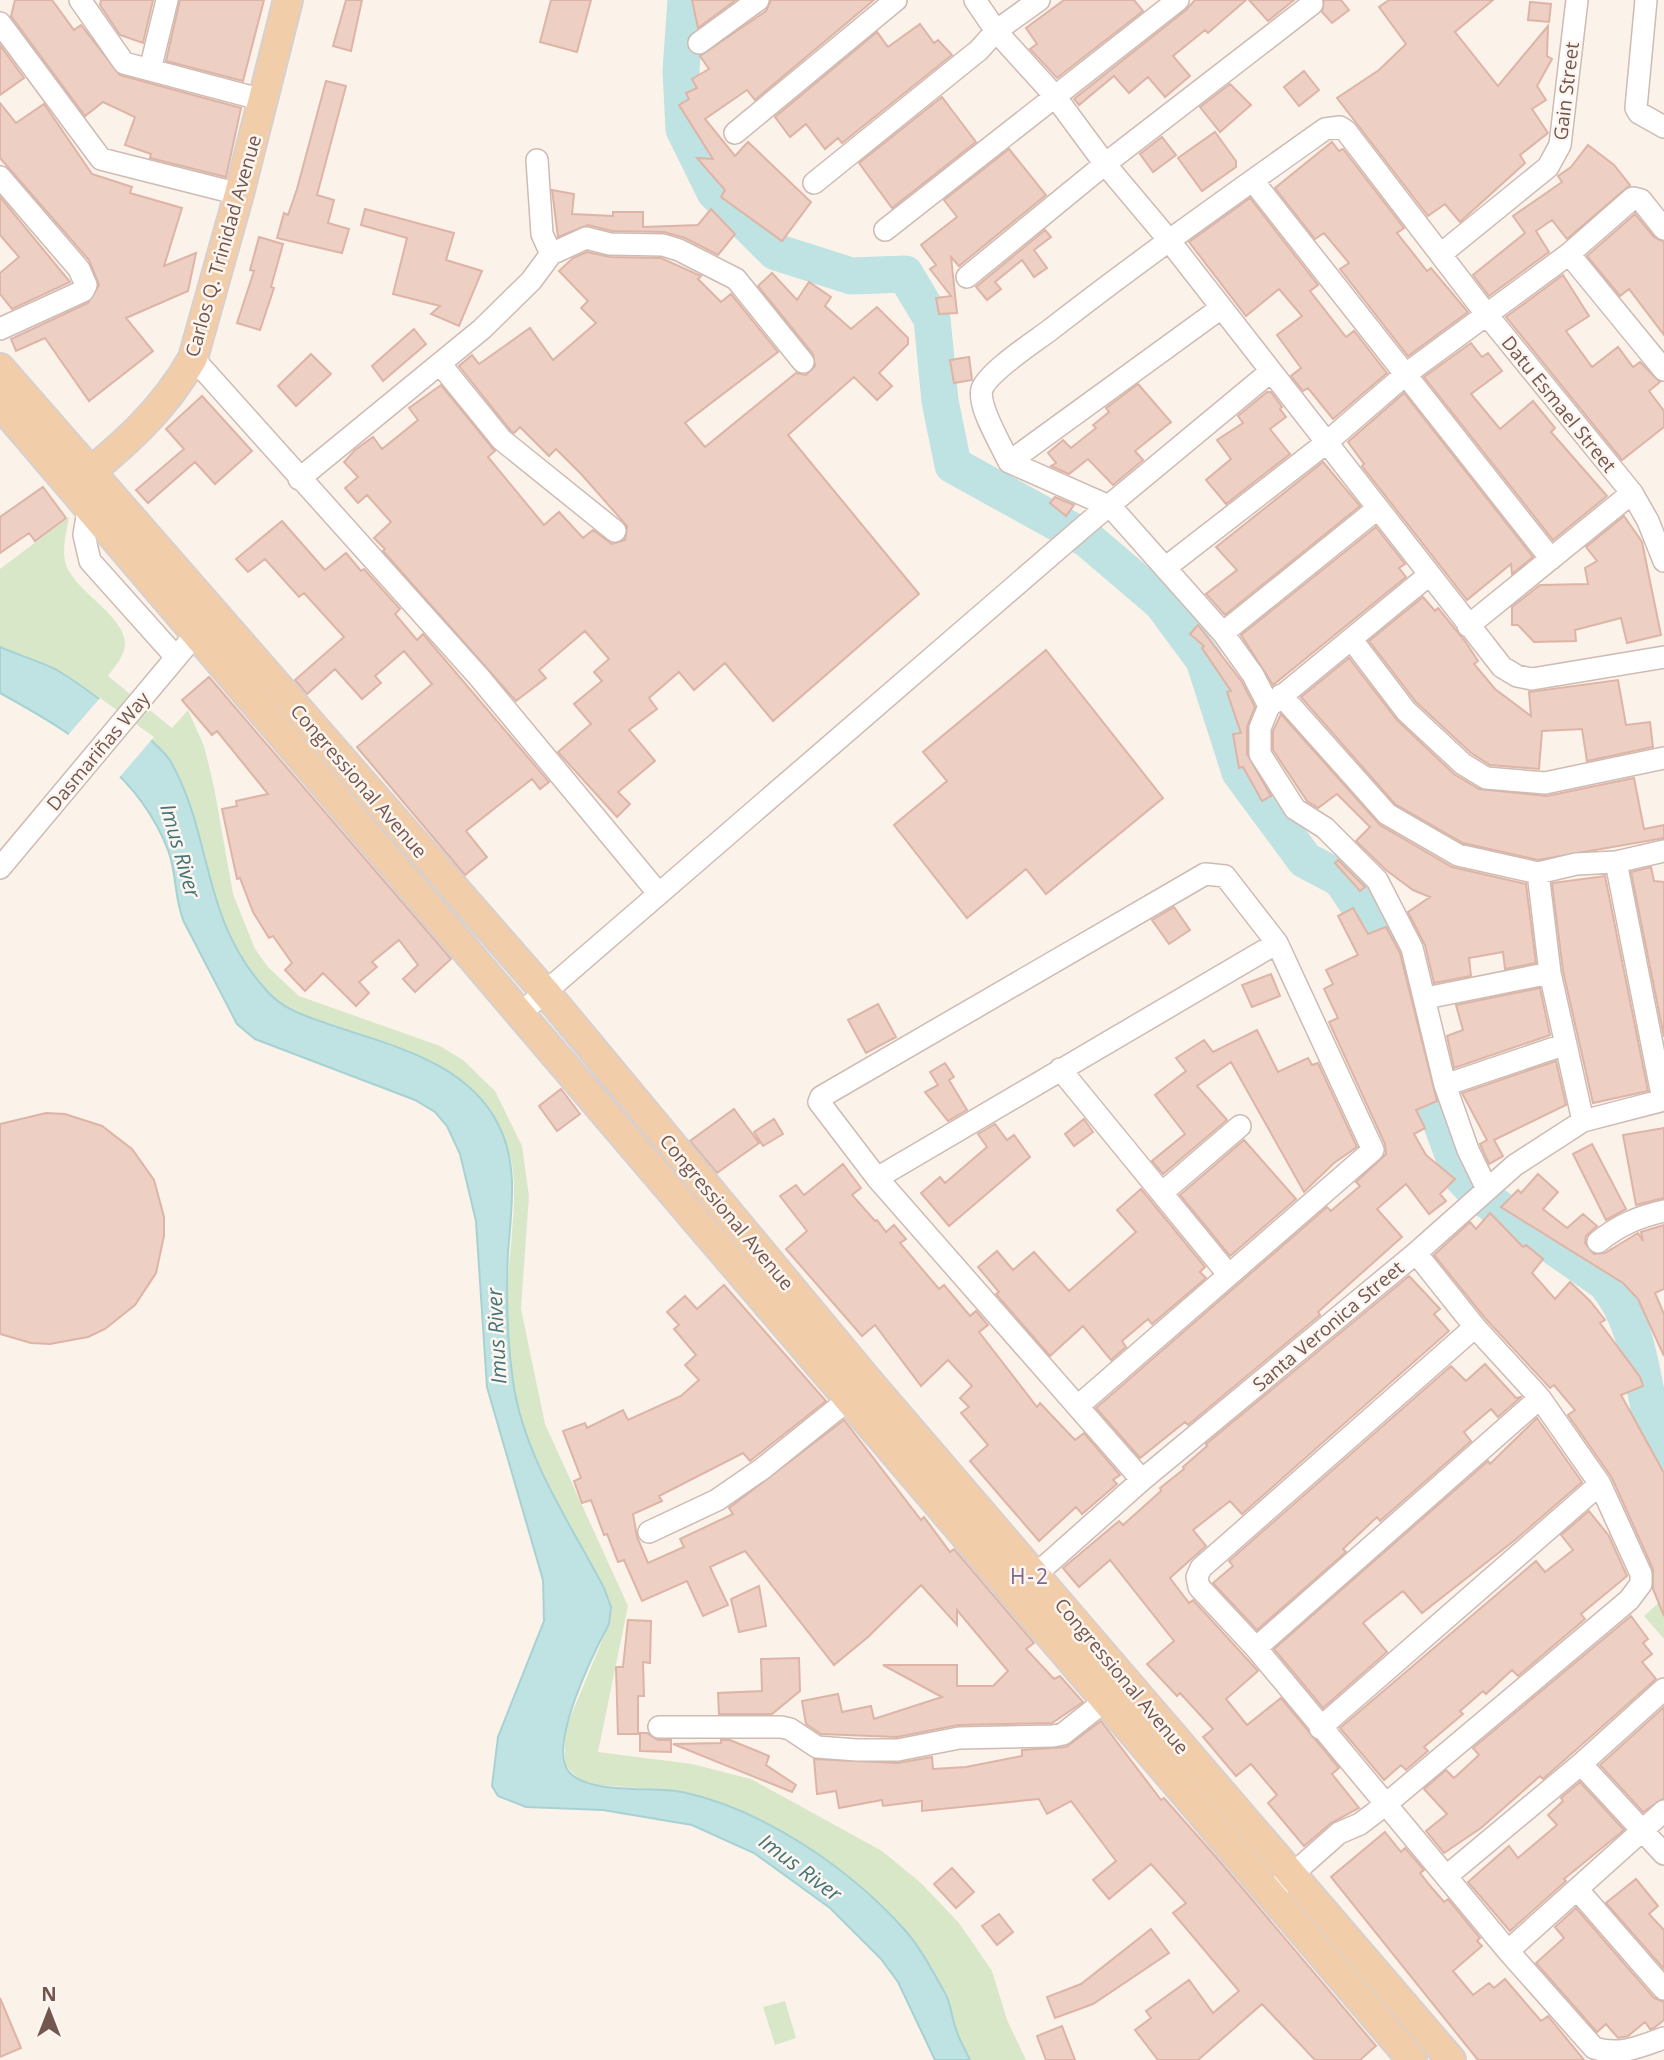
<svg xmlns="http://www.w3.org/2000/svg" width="1664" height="2060" viewBox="0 0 1664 2060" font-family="'Open Sans',sans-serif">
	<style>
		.green { fill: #d9e7c9 }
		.water { fill: #bfe2e3; stroke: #a7d2d3; stroke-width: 2 }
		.pier { fill: #fbf2ea }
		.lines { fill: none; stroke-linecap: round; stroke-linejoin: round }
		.river { stroke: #bfe2e3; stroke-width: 37 }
		.building { fill: #edcfc4; stroke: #deb4a6; stroke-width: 2 }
		.minor-casing { stroke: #cebbb3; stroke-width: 24 }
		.major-casing { stroke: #d8d0ce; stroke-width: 32 }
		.minor { stroke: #fff; stroke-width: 21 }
		.major { stroke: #f2cda9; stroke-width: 28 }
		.labels { text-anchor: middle; stroke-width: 5; stroke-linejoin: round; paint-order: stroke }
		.street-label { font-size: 19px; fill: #73574f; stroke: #fdf6f0 }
		.water-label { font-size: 21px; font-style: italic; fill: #447576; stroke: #fdf6f0 }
		.neighbourhood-label { font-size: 21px; letter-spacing: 2px; fill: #7c678e; stroke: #fdf6f0 }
	</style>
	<rect width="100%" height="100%" fill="#fbf2ea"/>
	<path class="green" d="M69 517C67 531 62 546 65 561 71 592 137 620 123 653 120 661 113 669 108 676L172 728 188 710 204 746 214 787 233 894 255 949 268 967 299 996 440 1046 463 1060 495 1091 522 1146 529 1196 521 1309 545 1424 628 1606 598 1752 692 1764 751 1779 882 1851 921 1883 959 1923 992 1971 1007 2020 1026 2060H970L955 2027 947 1994 918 1949 888 1914 680 1791 599 1785 580 1780 565 1765V1730L609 1624 611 1607 604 1588C577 1536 539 1479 522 1423 511 1389 509 1350 507 1314 505 1269 523 1187 508 1149 473 1063 410 1052 331 1025 306 1016 285 1011 267 991 200 918 215 838 171 762 159 741 80 683 57 670 39 661 18 655 0 647V569Z
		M1664 1598V1639L1644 1616Z
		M785 2001 796 2038 775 2045 763 2007Z"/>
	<path class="water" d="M0 647C18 655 39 661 57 670 80 684 159 741 171 762 214 839 200 918 267 991 285 1011 306 1016 331 1025 392 1046 468 1062 499 1126 519 1166 511 1210 508 1253 506 1295 507 1339 513 1381 523 1455 570 1523 604 1588L611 1607 609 1624C594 1652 547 1746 569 1772 589 1795 653 1786 682 1792 763 1809 849 1868 904 1929 920 1947 932 1970 944 1991 951 2002 951 2015 955 2026 958 2038 965 2049 970 2060H935L898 1982 881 1959 830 1908 754 1853 692 1825 603 1810 526 1807 498 1796 492 1786 498 1737 544 1621 543 1580 487 1387 476 1221 460 1154 447 1126 435 1112 415 1100 255 1039 237 1024 184 922C174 899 177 873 168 850 138 772 69 731 0 693Z"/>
	<path class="pier" d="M100 698 154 737 118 779 68 735Z"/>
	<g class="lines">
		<path class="river" d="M686 0 681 71 684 129 715 192 776 252 851 276 905 274 932 319 940 401 953 465 1087 539 1162 603 1204 660 1240 772 1305 860 1341 879 1385 945 1394 977
			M1417 1057 1461 1176 1478 1194 1605 1282C1647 1331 1640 1403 1664 1461"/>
	</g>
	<path class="building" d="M15 0H52L74 30 81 25 120 75 241 108 226 177 150 158 151 154 125 145 135 117 103 102 85 116 11 16Z
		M101 0H153L143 43 120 35 100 5Z
		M180 0H264L243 81 166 61Z
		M346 0H362L351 51 333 46Z
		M551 0H591L577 52 540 42Z
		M692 0H736L698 28Z
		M771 0H874L755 100 747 90 705 119 735 156 748 142 811 202 782 241 721 197 725 190 697 158 713 159 679 105 689 99 686 93 697 88 692 79 709 69 700 56 766 11Z
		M1064 0H1134L1143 11 1057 78 1030 49 1037 44 1026 28Z
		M1195 0H1246L1208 33 1205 30 1173 56 1190 76 1165 97 1148 77 1129 93 1114 76 1079 105 1074 99 1186 10Z
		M1249 0H1294L1268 21Z
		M1324 0H1341L1349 10 1332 23 1322 12Z
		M1389 0H1493L1455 32 1498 86 1548 26 1547 56 1552 59 1537 86 1546 100 1532 109 1548 133 1520 155 1525 163 1460 222 1445 204 1428 216 1337 98 1379 70 1406 44 1379 7Z
		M1530 2 1551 4 1549 22 1528 20Z
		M920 24 934 43 938 40 952 55 842 143 838 138 825 149 806 124 790 137 775 117 877 32 888 47Z
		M0 45 24 78 0 95Z
		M1304 71 1319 90 1299 106 1284 87Z
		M326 81 346 86 317 195 334 200 328 223 349 229 342 253 277 238 284 213 288 215 297 189Z
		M1230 84 1251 105 1220 132 1200 107Z
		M942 97 976 142 892 208 859 163Z
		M0 103 16 123 44 104 92 174 132 187 130 193 182 208 164 266 196 253 188 291 126 318 153 351 89 401 45 338 16 351 11 339 88 303 99 285 89 260 0 158Z
		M1215 132 1236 161V167L1202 191 1178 158Z
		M1162 137 1176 155 1153 172 1140 154Z
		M1332 142 1339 151 1343 149 1404 228 1397 233 1427 271 1431 268 1468 312 1408 356 1340 269 1349 263 1324 233 1315 239 1275 188Z
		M1588 145 1614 165 1630 185 1567 239 1552 220 1536 231 1549 252 1489 296 1473 275 1525 233 1513 216 1562 182 1558 176 1571 167Z
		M1009 149 1046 195 959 266 951 257 957 313 939 314 936 298 951 296 930 269 936 265 921 245 957 217 944 200Z
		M552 190 574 194 572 214 613 216V212H643V227L698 225 711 209 735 234 718 255 685 238 664 232 612 231 588 225 558 237Z
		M0 197 70 282 12 309 0 294V273L19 257 0 235Z
		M1250 198 1318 285 1310 291 1346 337 1354 331 1387 373 1333 419 1308 388 1303 391 1291 376 1301 368 1277 335 1302 316 1279 289 1246 316 1189 242Z
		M365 209 454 233 446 260 482 271 459 326 431 314 440 306 393 294 407 238 361 225Z
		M1635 214 1654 237 1664 242V335L1629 289 1620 296 1587 256Z
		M1045 230 1051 237 1034 250 1047 268 1034 277 1022 260 995 282 1001 289 987 300 976 287Z
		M259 237 283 244 271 287 274 288 260 330 237 323 254 271 250 270Z
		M587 252 610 257 661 258 701 276 698 279 721 302 731 294 778 352 685 423 705 447 796 373 806 375 815 366 813 354 758 286 772 273 797 300 809 282 831 297 825 306 851 329 877 307 908 338V344L879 373 892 386 877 400 854 377 788 435 919 594 773 721 725 663 694 690 679 672 649 698 657 709 629 730 655 761 618 792 630 804 617 817 558 752 591 724 574 704 602 681 594 672 609 659 585 631 539 670 546 678 516 701 383 551 385 549 374 538 391 522 367 495 358 503 345 488 358 477 344 462 355 450 373 437 382 449 418 420 409 408 441 385 495 451 488 457 544 525 559 512 583 538 593 530 612 544 625 540 627 526 582 475 556 449 549 456 520 427 514 433 511 431 459 366 472 355 479 364 530 328 553 360 596 323 581 308 588 301 559 271 573 258Z
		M1563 275 1589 316 1566 331 1592 367 1618 347 1633 367 1640 362 1660 382 1649 391 1664 411V427L1622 460 1506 317Z
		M414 329 426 344 383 381 372 366Z
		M1471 343 1482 357 1488 353 1502 371 1471 394 1500 429 1533 401 1555 428 1551 432 1607 496 1553 540 1424 377Z
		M311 354 331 374 296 406 278 386Z
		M969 357 972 380 954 383 950 360Z
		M1138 384 1171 422 1135 451 1143 460 1113 485 1088 459 1069 474 1051 466 1056 463 1048 453 1063 440 1071 448 1096 428 1093 425 1109 412 1106 408Z
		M1267 392H1271L1282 407 1280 409 1286 417 1270 429 1290 454 1226 504 1206 480 1231 459 1217 440 1243 423 1238 416Z
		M1404 393 1533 557 1512 574 1511 564 1467 600 1362 466 1364 464 1348 442Z
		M202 396 252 451 215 484 195 462 148 503 136 490 184 449 166 429Z
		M1323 462 1360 506 1225 615 1206 594 1237 570 1216 547Z
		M43 487 66 518 35 541 29 533 0 553V517Z
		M1055 497 1074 505 1066 516 1050 503Z
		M1624 516 1642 542 1661 635 1627 643 1621 618 1575 630 1576 641 1534 642 1518 625H1512V607L1540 585 1588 584 1585 568 1597 561 1586 547Z
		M282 521 325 570 346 553 361 571 364 569 400 609 395 614 417 640 423 634 549 782 540 789 532 779 466 831 487 857 465 875 357 747 432 684 404 651 375 676 381 683 362 699 335 669 307 694 295 680 344 637 304 593 299 597 265 559 248 572 236 559Z
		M1376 527 1405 564 1399 568 1406 577 1273 685 1241 635Z
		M1423 597 1435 611 1438 608 1465 641 1478 661 1474 664 1495 689 1531 716 1529 692 1618 680 1626 725 1650 722 1653 747 1587 761 1582 729 1542 731 1539 769 1490 765 1471 753 1416 702 1369 641Z
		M1198 625 1242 682 1255 707 1247 727V754L1271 796 1262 801 1243 767 1239 768 1233 734 1241 733 1227 692 1231 691 1202 648 1204 646 1190 634Z
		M1046 650 1163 798 1046 894 1026 869 967 918 894 825 947 781 923 752Z
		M1349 658 1397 720 1454 774 1479 789 1547 796 1634 778 1644 829 1664 825V838L1538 860 1463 843 1395 804 1301 697Z
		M209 677 451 959 415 992 403 979 418 965 399 940 372 962 377 967 359 982 369 993 356 1006 323 973 305 991 285 970 292 963 273 936 269 938 253 912 240 878 237 879 222 809 237 806 236 801 268 794 217 731 212 735 182 700Z
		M1281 714 1380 825 1452 867 1526 884 1536 963 1505 969 1503 952 1469 958 1471 976 1434 983 1425 945 1408 912 1430 897 1413 890 1386 870 1356 841 1370 827 1337 794 1318 808 1307 801 1273 750V731Z
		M1338 860 1365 887 1360 891 1335 863Z
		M1651 867 1654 881 1664 882V1037L1631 872Z
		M1605 876 1648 1091 1593 1103 1563 971 1552 883Z
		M1174 907 1190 930 1169 944 1152 920Z
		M1353 908 1368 934 1386 927 1400 953 1437 1101 1416 1110 1425 1128 1414 1134 1426 1155 1455 1179 1440 1194 1446 1201 1429 1214 1406 1184 1377 1209 1402 1237 1318 1312 1320 1315 1188 1425 1185 1422 1140 1458 1096 1408 1327 1207 1331 1211 1360 1186 1356 1182 1386 1154 1385 1144 1329 1022 1338 1018 1324 989 1333 984 1326 970 1358 955 1338 916Z
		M1271 974 1280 996 1252 1007 1242 985Z
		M1540 988 1550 1035 1454 1068 1447 1036 1463 1030 1456 1005Z
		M878 1004 896 1037 866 1053 848 1020Z
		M1257 1030 1278 1072 1308 1058 1312 1065 1318 1063 1357 1147 1334 1163 1304 1192 1231 1062 1197 1086 1227 1120 1163 1174 1152 1161 1185 1134 1155 1095 1186 1071 1176 1058 1204 1040 1213 1052Z
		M1556 1061 1566 1105 1494 1140 1503 1156 1489 1164 1480 1144 1487 1140 1462 1093Z
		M945 1063 954 1077 949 1080 967 1110 948 1121 925 1092 938 1085 930 1072Z
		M561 1089 580 1114 557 1131 539 1106Z
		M734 1109 759 1143 717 1173 690 1141Z
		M46 1113 65 1114 102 1126 132 1149 154 1180 164 1217V1236L156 1273 135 1305 105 1329 88 1337 50 1344 31 1343 0 1334V1124Z
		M774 1119 783 1134 763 1146 754 1132Z
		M1084 1119 1093 1132 1074 1146 1065 1134Z
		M995 1124 1007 1140 1014 1135 1030 1157 949 1226 921 1193 940 1177 945 1183 987 1147 978 1134Z
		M1664 1128V1198L1636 1205 1623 1135Z
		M1244 1140 1296 1199 1230 1256 1180 1195Z
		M1592 1144 1626 1209 1606 1220 1573 1154Z
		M843 1164 861 1188 852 1195 875 1221 877 1220 886 1232 894 1225 906 1239 900 1243 939 1289 944 1285 970 1316 976 1311 988 1325 979 1332 1037 1407 1040 1403 1075 1440 1084 1433 1120 1475 1113 1480 1117 1484 1082 1514 1076 1507 1039 1541 970 1461 988 1445 961 1413 969 1407 960 1398 972 1386 948 1360 921 1386 875 1325 862 1336 786 1249 807 1231 780 1196 796 1185 804 1195Z
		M1538 1174 1558 1192 1543 1209 1567 1228 1583 1214 1597 1226 1586 1236 1585 1243 1594 1254 1605 1253 1638 1233 1643 1241 1641 1232 1664 1225V1289L1655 1293 1664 1314V1356L1638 1299 1623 1283 1501 1207 1518 1190 1521 1193Z
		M1141 1189 1205 1267 1200 1272 1206 1278 1152 1324 1148 1319 1122 1341 1126 1347 1111 1360 1083 1326 1050 1356 996 1294 999 1292 978 1267 997 1251 1013 1270 1034 1252 1069 1291 1136 1232 1117 1210Z
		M1490 1213 1523 1247 1526 1245 1543 1259 1532 1273 1555 1299 1570 1282 1590 1301 1605 1320 1600 1323 1640 1377 1643 1386 1621 1395 1664 1473V1616L1653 1589V1569L1612 1478 1568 1415 1575 1410 1554 1385 1550 1388 1485 1318 1434 1255 1470 1222 1476 1229Z
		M1409 1276 1440 1309 1434 1314 1449 1331 1242 1514 1230 1501 1193 1530 1206 1546 1170 1578 1189 1603 1193 1600 1258 1671 1226 1699 1247 1725 1281 1698 1339 1768 1332 1774 1359 1808 1331 1823 1304 1846 1268 1803 1277 1795 1251 1764 1236 1776 1203 1737 1213 1729 1180 1693 1177 1696 1147 1664 1174 1641 1110 1560 1079 1587 1063 1568 1119 1521 1123 1525 1161 1491 1160 1488 1184 1469 1183 1467 1207 1446 1206 1444Z
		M724 1285 826 1401 750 1461 743 1453 659 1496 662 1501 633 1514 637 1537 648 1563 684 1547 680 1539 733 1514 729 1508 844 1420 921 1520 924 1517 950 1552 954 1549 1034 1643 1026 1649 1054 1679 1060 1676 1083 1702 1052 1723 958 1725 897 1737 821 1734 806 1724 802 1701 838 1694 842 1712 871 1706 874 1719 942 1697 883 1665H957V1686H993L1008 1671 957 1610V1625L921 1585 868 1637 834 1665 745 1551 710 1567 728 1605 703 1616 687 1581 642 1601 624 1560 618 1562 607 1534 604 1535 591 1500 582 1503 574 1481 581 1478 563 1431 585 1423 587 1428 623 1410 628 1420 681 1396 699 1380 685 1365 696 1355 674 1329 679 1325 667 1312 685 1296 697 1309Z
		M1485 1364 1516 1398 1521 1397 1498 1417 1491 1409 1464 1432 1471 1441 1380 1521 1377 1517 1343 1549 1346 1552 1257 1630 1213 1583 1233 1566 1229 1561 1451 1366 1466 1381Z
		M1537 1418 1582 1482 1515 1540 1422 1613 1403 1591 1363 1623 1387 1652 1323 1708 1274 1649 1488 1461 1490 1464Z
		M1589 1511 1609 1536 1627 1576 1581 1614 1585 1619 1518 1676 1512 1670 1486 1694 1483 1691 1460 1711 1463 1714 1424 1747 1428 1751 1406 1770 1401 1765 1384 1780 1340 1728 1536 1561 1545 1572 1573 1550 1561 1535Z
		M759 1586 766 1626 739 1632 731 1599Z
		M1631 1616 1648 1639 1643 1643 1652 1654 1642 1662 1656 1679 1543 1779 1540 1776 1481 1828 1444 1853 1426 1831 1447 1814 1424 1789 1446 1770 1454 1778 1479 1755 1473 1748Z
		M628 1620 651 1621 650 1663 643 1662 644 1696H638V1734H618L616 1667H623Z
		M799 1658 800 1691 772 1714H719L718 1693 762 1691 761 1659Z
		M1664 1707V1798L1643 1812 1600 1765Z
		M1101 1721 1161 1800 1164 1798 1216 1857 1376 2046 1360 2060H1315L1262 2004 1198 2060H1158L1135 2030 1151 2018 1146 2011 1189 1980 1213 2013 1239 1991 1173 1913 1186 1903 1151 1864 1109 1899 1093 1880 1116 1861 1071 1801 1047 1814 1039 1799 922 1811V1801L883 1806 882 1800 839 1808 836 1791 817 1794 814 1759 898 1763 932 1757 933 1769 966 1767 1022 1756V1750L1066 1747Z
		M640 1733H647L658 1740H671V1752L640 1751Z
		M721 1740H730L769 1756 766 1765 796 1785 792 1792 673 1744 721 1743Z
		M1580 1782 1624 1830 1564 1879 1566 1881 1510 1931 1468 1882 1509 1846 1518 1858 1557 1825 1548 1815 1563 1801 1561 1798Z
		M1385 1832 1401 1852 1405 1848 1424 1870 1420 1873 1432 1888 1444 1902 1448 1899 1480 1938 1477 1941 1482 1946 1453 1971 1473 1995 1489 1983 1494 1988 1505 1979 1541 2021 1548 2016 1584 2060H1478L1331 1877Z
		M952 1868 974 1892 956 1908 934 1884Z
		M1636 1879 1658 1906 1649 1914 1664 1930V1969L1606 1903Z
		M1576 1908 1654 1998 1664 2002V2020L1654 2028 1650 2029 1645 2022 1628 2036 1618 2038 1606 2024 1597 2032 1536 1963 1564 1938 1555 1927Z
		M999 1914 1013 1932 997 1945 982 1926Z
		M1151 1929 1169 1953 1093 2004 1055 2018 1047 1997 1081 1984Z
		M0 1998 21 2048 0 2057Z
		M1062 2026 1075 2060H1046L1037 2036Z"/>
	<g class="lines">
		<defs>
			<path id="minor" d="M80 0 124 63 263 100
				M975 0 996 31 1054 95 1105 164 1168 239 1502 667 1517 676 1532 679 1664 657
				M1646 0 1636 108 1639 113 1664 127
				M0 23 101 159 239 194
				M699 43 758 0
				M150 70 167 0
				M735 133 896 0
				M0 177 79 269 86 285 83 291 0 329
				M1253 181 1551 559
				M814 183 979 50 996 31 1039 0
				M885 230 1178 0
				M551 254 586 238 610 244 663 245 679 250 736 279 803 362
				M1441 254 1548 167 1560 145 1577 0
				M1569 254 1664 370
				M967 277 1105 164 1312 4
				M193 358 479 677 659 894
				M441 365 502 440 615 531
				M1009 462 1221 308
				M299 479 482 329 531 281 551 254 542 234 537 160
				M88 510 84 535 90 561 175 656
				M1165 568 1326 443 1406 374 1569 254 1633 198 1641 200 1664 229
				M1468 626 1632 493
				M1223 633 1377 509
				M1352 640 1406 711 1463 764 1486 778 1545 783 1664 758
				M1281 695 1387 814 1458 855 1538 873 1576 864 1616 862 1664 851
				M1271 705 1429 575
				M1616 862 1663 1100
				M0 868 205 623
				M1538 873 1550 973 1583 1121
				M1426 998 1550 973
				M521 1013 1088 523 1270 372
				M1060 1069 1228 1274
				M1445 1085 1566 1044
				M877 1178 1277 943
				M1487 1189 1468 1150 1445 1085 1412 948 1377 880 1325 828 1295 809 1260 754V728L1269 706 1253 675 1223 633 1111 507 1009 462C1002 446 977 406 982 389 988 372 1034 342 1050 330 1140 260 1232 195 1325 129L1340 127 1346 131 1487 315 1632 493 1648 521 1664 561
				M1163 1192 1240 1126
				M1598 1242C1619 1225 1638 1217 1664 1211
				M1475 1327 1201 1568 1197 1577 1199 1587 1256 1648 1508 1951 1594 2048C1620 2056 1639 2047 1664 2038
				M1078 1406 1373 1150 1277 943 1225 876 1205 874 821 1097 819 1102 877 1178 1142 1480
				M649 1532 717 1500 762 1469 859 1391
				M1025 1584 1142 1480 1416 1253 1515 1165 1583 1121 1664 1100
				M1256 1648 1540 1398
				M659 1727H781L790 1729 817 1747 857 1750H898L959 1738 1053 1736 1063 1734 1106 1700
				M1320 1728 1600 1484
				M1581 1764 1664 1854
				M1448 1875 1581 1764 1664 1689
				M1577 1889 1664 1989
				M1270 1894 1339 1833 1360 1824 1385 1805 1629 1600 1641 1584V1574L1600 1484 1540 1398 1475 1327 1416 1253
				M1508 1951 1664 1811"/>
			<path id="major" d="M0 368 546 993 869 1382 1451 2060
				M0 404 1412 2060
				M75 485C121 447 164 411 193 358L239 194 288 0"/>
		</defs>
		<use href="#minor" class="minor-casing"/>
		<use href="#major" class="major-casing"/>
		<use href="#minor" class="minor"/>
		<use href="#major" class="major"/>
	</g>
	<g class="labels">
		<g class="street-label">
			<text transform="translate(1566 91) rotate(-83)" y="7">Gain Street</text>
			<text transform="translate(223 246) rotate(-74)" y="7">Carlos Q. Trinidad Avenue</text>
			<text transform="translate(1559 404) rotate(51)" y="7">Datu Esmael Street</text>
			<text transform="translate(98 751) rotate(-50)" y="7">Dasmariñas Way</text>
			<text transform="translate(359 781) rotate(49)" y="7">Congressional Avenue</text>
			<text transform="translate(727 1212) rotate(50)" y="7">Congressional Avenue</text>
			<text transform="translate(1328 1326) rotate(-40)" y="7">Santa Veronica Street</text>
			<text transform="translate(1122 1676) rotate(50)" y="7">Congressional Avenue</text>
		</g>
		<g class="water-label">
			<text transform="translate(180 851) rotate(74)" y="7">Imus River</text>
			<text transform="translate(497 1336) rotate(-93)" y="7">Imus River</text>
			<text transform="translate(800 1868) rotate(37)" y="7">Imus River</text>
		</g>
		<g class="neighbourhood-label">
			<text x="1030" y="1584">H-2</text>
		</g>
	</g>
	<g transform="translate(49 2011)" stroke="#fdf6f0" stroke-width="5" paint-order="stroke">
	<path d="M0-5L12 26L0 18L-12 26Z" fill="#73574f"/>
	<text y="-10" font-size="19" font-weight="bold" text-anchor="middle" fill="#73574f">N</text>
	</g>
</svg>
